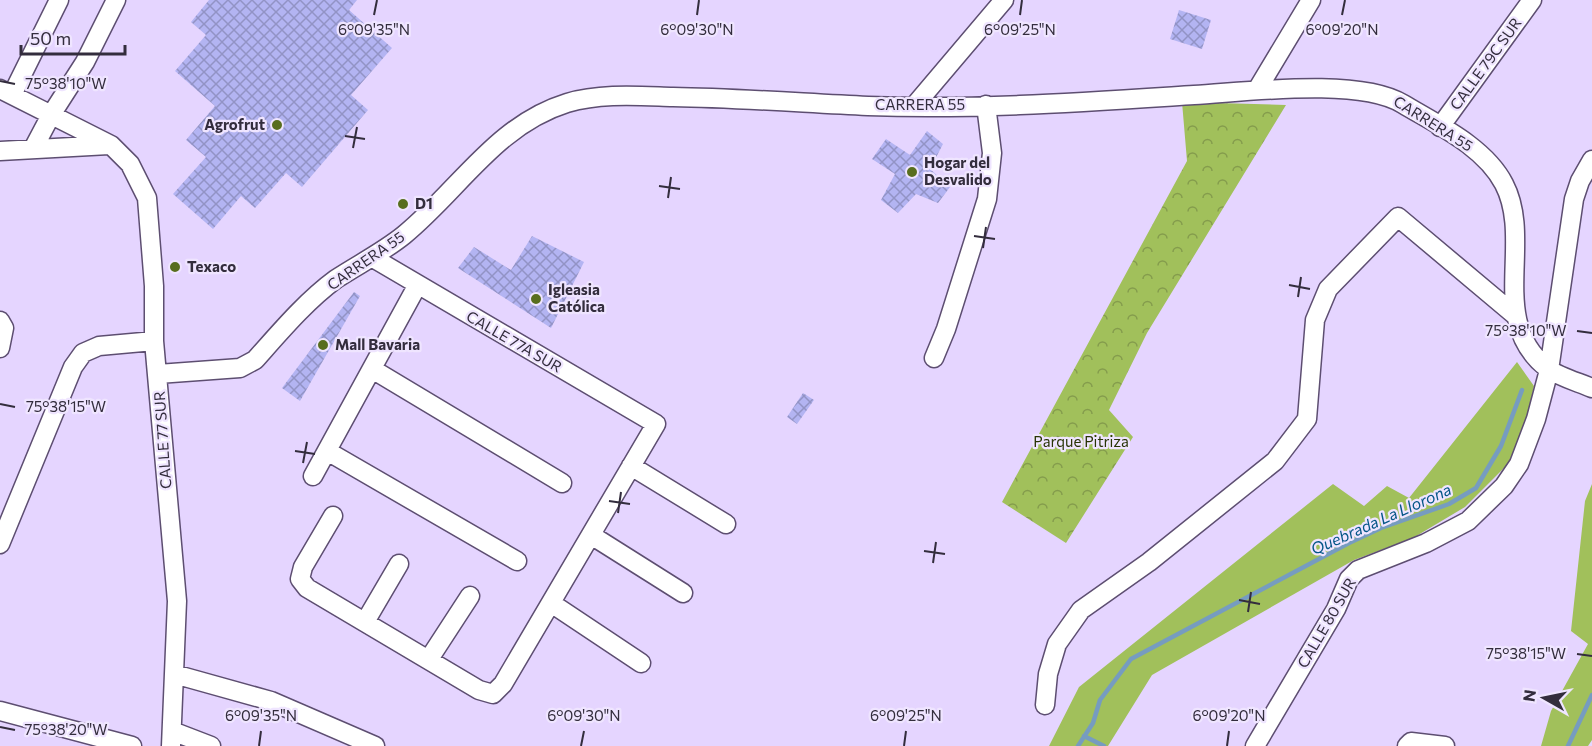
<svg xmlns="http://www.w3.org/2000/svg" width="1592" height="746" viewBox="0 0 1592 746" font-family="Commissioner,sans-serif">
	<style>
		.green { fill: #a1c05b }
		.park { fill: url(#park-crowns) }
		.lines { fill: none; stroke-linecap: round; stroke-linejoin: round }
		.stream { stroke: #769cc0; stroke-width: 4.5 }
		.building { fill: url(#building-cross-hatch) }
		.minor-casing { stroke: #5d4e71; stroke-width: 21 }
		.minor { stroke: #fff; stroke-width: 18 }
		.ticks { fill: none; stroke: #332d3d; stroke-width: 2 }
		.poi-dot { fill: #586e1e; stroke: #efe5ff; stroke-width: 2 }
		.labels { text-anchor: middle; stroke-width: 4.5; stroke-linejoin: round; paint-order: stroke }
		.street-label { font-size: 15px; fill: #332d3d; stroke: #efe5ff }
		.poi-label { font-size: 15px; font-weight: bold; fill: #332d3d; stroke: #efe5ff; text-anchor: start }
		.park-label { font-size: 15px; fill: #283405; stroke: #efe5ff }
		.water-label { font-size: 16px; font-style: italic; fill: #045687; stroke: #efe5ff }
		.ticks-label { font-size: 15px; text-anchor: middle; fill: #332d3d; stroke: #efe5ff; stroke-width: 4.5; stroke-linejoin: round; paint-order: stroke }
	</style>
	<defs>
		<pattern id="park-crowns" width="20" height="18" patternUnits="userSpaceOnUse" patternTransform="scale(1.5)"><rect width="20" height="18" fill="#a1c05b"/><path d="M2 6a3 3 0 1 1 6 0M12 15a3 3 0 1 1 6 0" fill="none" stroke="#849c4c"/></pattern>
		<pattern id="building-cross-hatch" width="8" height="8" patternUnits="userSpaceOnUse" patternTransform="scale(1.5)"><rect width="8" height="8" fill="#b3b4f2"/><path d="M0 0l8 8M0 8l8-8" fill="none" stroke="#9293c5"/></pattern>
	</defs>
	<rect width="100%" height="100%" fill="#e5d5ff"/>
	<path class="green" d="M1517 362 1534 386 1523 437 1506 466 1465 507 1413 538 1354 560 1152 675 1108 746H1049L1079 687 1333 484 1364 506 1387 486 1409 498Z
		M1592 484V740L1588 746H1541L1551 711 1588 644 1571 631 1585 501Z"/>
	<path class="park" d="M1182 102 1286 105 1147 333 1109 410 1133 437 1066 543 1002 502 1187 161Z"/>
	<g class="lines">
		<path class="stream" d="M1084 736 1104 746
			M1078 746 1093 723 1100 700 1131 659 1349 543 1381 528 1449 504 1476 488 1501 446 1522 390
			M1568 746 1592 695"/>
	</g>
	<path class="building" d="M209 0H357L349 10 392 48 351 95 368 110 302 187 286 173 255 208 241 196 213 229 173 194 206 157 186 140 215 106 175 71 206 35 191 22Z
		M1179 10 1211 20 1202 49 1170 39Z
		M927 131 943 144 930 169 950 187 938 203 916 194 898 213 881 200 895 174 872 159 886 139 910 155Z
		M532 236 584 262 551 328 458 268 474 247 511 270Z
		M354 292 360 296 300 401 282 388Z
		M803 393 814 400 797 424 787 417Z"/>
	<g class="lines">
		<defs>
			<path id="minor" d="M0 89 111 145 130 164 147 198 154 286V341L177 601 171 746
				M1257 90 1311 0
				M12 95 59 0
				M915 105 1004 0
				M1440 127 1532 0
				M33 149 51 115 85 62 116 0
				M0 151 109 145
				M0 321 4 328 0 348
				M934 358 946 329 987 199 992 153 986 105
				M372 369 562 483
				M158 374 240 368 255 360C280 332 306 301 336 279 359 264 383 252 404 235 459 190 496 125 567 103 601 93 638 96 673 97 738 98 803 103 868 106 976 110 1086 102 1194 95 1247 92 1359 77 1403 104 1438 125 1485 147 1504 184 1534 241 1487 321 1547 368 1559 377 1578 382 1592 388
				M327 451 517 561
				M631 466 726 524
				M313 476 417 286
				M333 516 303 567 300 579 307 588 479 690 493 694 503 684 656 424 373 258
				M591 535 683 593
				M0 544 73 367 83 353 99 346 154 341
				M551 603 641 663
				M365 622 399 564
				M429 659 470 596
				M174 674 271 701 375 746
				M1045 705 1048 674 1057 644 1081 610 1149 562 1275 461 1307 419 1315 320 1328 289 1398 217 1516 316
				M0 711 132 746
				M172 731 211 746
				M1255 746 1336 609 1349 579 1358 570 1426 543 1468 521 1504 486 1519 464 1536 419 1549 370 1574 199 1580 181 1592 160
				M1407 746 1411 742 1445 746"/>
		</defs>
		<use href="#minor" class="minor-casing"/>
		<use href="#minor" class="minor"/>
	</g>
	<path class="ticks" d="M374 15 377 0M697 15 699 0M1020 15 1022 0M1342 15 1345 0M0 81 15 84M345 136 365 139M353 148 357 127M659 186 680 189M668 198 671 177M974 236 995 239M983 248 986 227M1289 285 1310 289M1298 297 1301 277M1577 331 1592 333M0 404 15 407M295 451 315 454M303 463 307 442M609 501 630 504M618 513 621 492M924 551 945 554M933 563 936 542M1239 600 1260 604M1248 612 1251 592M1577 654 1592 656M0 727 15 730M259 746 261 731M581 746 584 731M904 746 906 731M1227 746 1229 731"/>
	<g class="poi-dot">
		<circle cx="277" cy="125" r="6"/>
		<circle cx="912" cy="172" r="6"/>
		<circle cx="403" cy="204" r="6"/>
		<circle cx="175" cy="267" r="6"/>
		<circle cx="536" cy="299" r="6"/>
		<circle cx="323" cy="345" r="6"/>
	</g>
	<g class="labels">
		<g class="street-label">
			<text transform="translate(1486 64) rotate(-54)" y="5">CALLE 79C SUR</text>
			<text x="920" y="110">CARRERA 55</text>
			<text transform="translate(1433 124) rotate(32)" y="5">CARRERA 55</text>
			<text transform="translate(366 261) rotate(-35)" y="5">CARRERA 55</text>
			<text transform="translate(514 342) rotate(30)" y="5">CALLE 77A SUR</text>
			<text transform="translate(163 440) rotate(-94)" y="5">CALLE 77 SUR</text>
			<text transform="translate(1327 623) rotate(-60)" y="5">CALLE 80 SUR</text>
		</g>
		<g class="poi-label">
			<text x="265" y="130" text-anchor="end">Agrofrut</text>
			<text x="924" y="168">Hogar del<tspan x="924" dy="17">Desvalido</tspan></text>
			<text x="415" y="209">D1</text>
			<text x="187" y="272">Texaco</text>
			<text x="548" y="295">Igleasia<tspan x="548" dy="17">Católica</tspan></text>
			<text x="335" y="350">Mall Bavaria</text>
		</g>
		<g class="park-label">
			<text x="1081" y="447">Parque Pitriza</text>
		</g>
		<g class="water-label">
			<text transform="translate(1381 519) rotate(-24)" y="6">Quebrada La Llorona</text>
		</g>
	</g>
	<g class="ticks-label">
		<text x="374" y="35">6°09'35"N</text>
		<text x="697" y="35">6°09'30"N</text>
		<text x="1020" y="35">6°09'25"N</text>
		<text x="1342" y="35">6°09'20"N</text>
		<text x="66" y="89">75°38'10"W</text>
		<text x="1526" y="336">75°38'10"W</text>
		<text x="66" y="412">75°38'15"W</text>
		<text x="1526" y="659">75°38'15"W</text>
		<text x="261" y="721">6°09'35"N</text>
		<text x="584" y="721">6°09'30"N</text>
		<text x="906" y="721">6°09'25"N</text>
		<text x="1229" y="721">6°09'20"N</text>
		<text x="66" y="735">75°38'20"W</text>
	</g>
	<g transform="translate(1544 698) rotate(279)" stroke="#efe5ff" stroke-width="4.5" paint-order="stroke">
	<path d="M0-4.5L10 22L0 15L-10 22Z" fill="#332d3d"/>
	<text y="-9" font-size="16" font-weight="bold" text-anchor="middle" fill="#332d3d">N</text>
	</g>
	<path d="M21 45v9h104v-9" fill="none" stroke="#332d3d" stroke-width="3"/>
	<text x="30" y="45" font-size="18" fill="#332d3d" stroke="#efe5ff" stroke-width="4.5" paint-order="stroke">50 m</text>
</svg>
